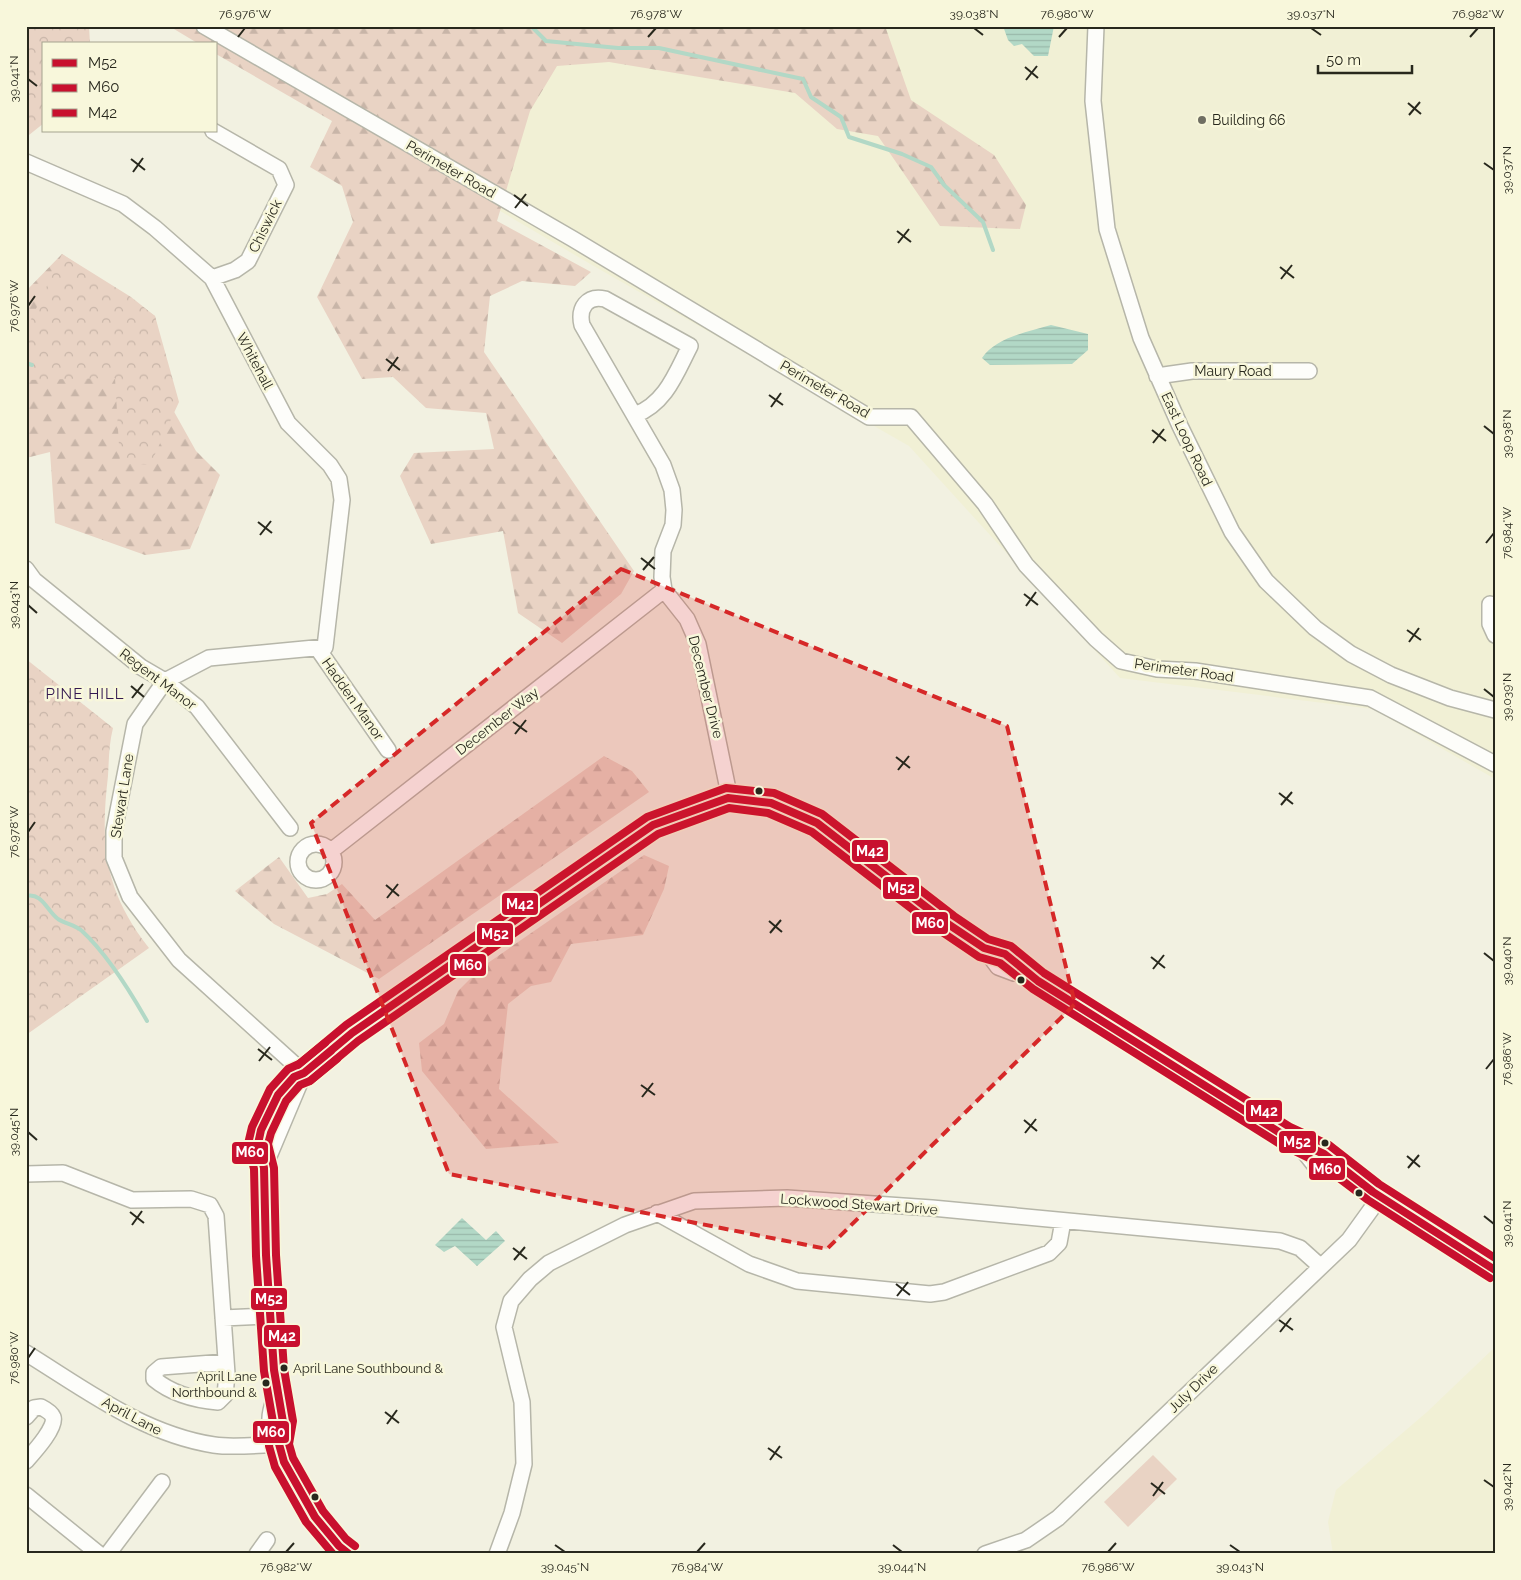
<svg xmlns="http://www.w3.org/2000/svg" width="1521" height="1580" viewBox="0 0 1521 1580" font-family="Raleway,sans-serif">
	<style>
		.built { fill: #f1f0d5 }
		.forest { fill: url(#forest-firs) }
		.park { fill: url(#park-crowns) }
		.garden { fill: #e9d3c4 }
		.water { fill: url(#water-rules) }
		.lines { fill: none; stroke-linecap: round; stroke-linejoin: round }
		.stream { stroke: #b2d8c6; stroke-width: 4 }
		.minor-casing { stroke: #b6b6a9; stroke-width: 18 }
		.minor { stroke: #fdfdfa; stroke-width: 15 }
		.bus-1-casing { stroke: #f8f7db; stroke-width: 11 }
		.bus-2-casing { stroke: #f8f7db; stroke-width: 11 }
		.bus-3-casing { stroke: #f8f7db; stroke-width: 11 }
		.bus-1 { stroke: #c8102e; stroke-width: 8 }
		.bus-2 { stroke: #c8102e; stroke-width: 8 }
		.bus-3 { stroke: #c8102e; stroke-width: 8 }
		.marked { fill: #d62828; fill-opacity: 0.2; stroke: #d62828; stroke-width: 4; stroke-dasharray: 10 6; stroke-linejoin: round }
		.ticks { fill: none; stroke: #28281d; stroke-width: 2 }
		.poi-dot { fill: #6f6e62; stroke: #f8f7db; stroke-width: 2 }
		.bus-dot { fill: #28281d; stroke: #f8f7db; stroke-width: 2 }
		.labels { text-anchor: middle; stroke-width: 5; stroke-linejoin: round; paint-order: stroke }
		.bus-label { font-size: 13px; fill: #28281d; stroke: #f8f7db; text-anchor: start }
		.poi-label { font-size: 14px; fill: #28281d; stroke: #f8f7db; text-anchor: start }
		.street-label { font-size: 14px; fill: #28281d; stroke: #f8f7db }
		.neighbourhood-label { font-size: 15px; letter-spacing: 1px; fill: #331851; stroke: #f8f7db }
		.line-badge { stroke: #f8f7db; stroke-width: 2 }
		.badge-label { font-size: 14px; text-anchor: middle; font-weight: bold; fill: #fff }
		.neatline { fill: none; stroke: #28281d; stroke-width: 2 }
		.ticks-label { font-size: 12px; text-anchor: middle; fill: #28281d }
	</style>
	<defs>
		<pattern id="forest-firs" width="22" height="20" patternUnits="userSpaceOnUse" patternTransform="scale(1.25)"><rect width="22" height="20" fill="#e9d3c4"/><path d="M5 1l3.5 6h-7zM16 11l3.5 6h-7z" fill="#c8b5a8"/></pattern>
		<pattern id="park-crowns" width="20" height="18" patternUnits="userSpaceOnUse" patternTransform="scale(1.25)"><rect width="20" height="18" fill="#e9d3c4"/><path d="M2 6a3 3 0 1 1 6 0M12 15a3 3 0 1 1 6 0" fill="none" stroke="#c8b5a8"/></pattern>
		<pattern id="water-rules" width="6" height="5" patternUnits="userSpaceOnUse" patternTransform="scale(1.25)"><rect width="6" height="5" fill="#b2d8c6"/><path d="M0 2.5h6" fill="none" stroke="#99b9aa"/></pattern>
	</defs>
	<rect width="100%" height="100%" fill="#f2f1e1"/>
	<path class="built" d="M174 26H1495V779L1373 709 1120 678 909 446 592 265 216 44Z
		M1495 1347V1554H1333L1328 1522 1336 1490 1427 1412Z"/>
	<path class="forest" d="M169 26H885L911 100 994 155 1026 205 1020 229 940 226 878 136 837 129 795 93 609 62 557 66 530 111 497 221 591 272 575 286 522 281 490 296 484 352 634 571 621 594 562 643 518 613 503 531 431 544 400 476 414 453 494 449 486 413 426 408 393 377 362 379 317 297 353 222 342 186 310 167 332 121 216 54V44H199Z
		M62 254 155 316 172 408 196 451 220 475 190 549 145 555 55 523 50 452 26 458V291Z
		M604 756 632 771 649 792 379 979 274 924 235 891 279 857 308 898 327 894 342 884 375 920Z
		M644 855 669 866 664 889 643 935 571 944 551 982 531 986 508 1004 499 1089 559 1143 486 1149 422 1071 419 1043 444 1024 458 991 482 967Z"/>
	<path class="park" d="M26 26H89L90 44H44V123L29 135 26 134Z
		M62 254 131 297 155 316 179 402 150 465 120 463 115 378 26 380V330Z
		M26 659 113 728C109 744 109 758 108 776 100 845 104 890 149 948L26 1035Z"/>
	<path class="garden" d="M1153 1455 1177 1479 1128 1527 1104 1502Z"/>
	<path class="water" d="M1003 26H1054L1048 56H1034L1022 44 1014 46 1008 40Z
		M1051 325 1088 334V350L1072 364 990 365 982 358C996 337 1028 332 1051 325Z
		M462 1218 486 1240 496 1231 505 1241 477 1266 455 1246 444 1252 435 1245Z"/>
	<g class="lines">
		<path class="stream" d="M531 26 546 41 618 48H659L803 79 811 97 841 117 849 137 902 154 931 167 944 185 983 222 993 250
			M26 363 32 365
			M26 896C42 892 47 911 58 919 66 924 75 925 82 931 108 955 130 991 147 1021"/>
		<defs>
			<path id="minor" d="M204 26 573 239 869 417H911L985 504 1026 565 1096 639 1121 661 1157 669 1195 671 1370 698 1495 764
				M1096 26 1093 101 1107 229 1141 338 1180 426 1232 532 1266 581 1315 628 1351 654 1391 675 1450 698 1495 710
				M26 162 123 204 155 228 212 278 288 423 330 465 339 479 342 500 325 647 209 658 165 681 135 724 114 831V858L130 897 179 960 304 1073
				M212 278 235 270 248 261 286 185 279 169 213 131
				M1157 376 1192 371H1309
				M635 415C666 403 676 373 690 346L605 299C587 295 578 308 582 325L663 465 672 490 674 510 673 525 663 551 662 577 664 590 687 619 698 644 730 799
				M26 569 34 580 141 667 165 681 197 707 290 828
				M1490 604V624L1495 635
				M318 649 388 750
				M298 862a18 18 0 1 1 36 0a18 18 0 1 1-36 0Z
				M331 851 664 590
				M984 948 1005 954 1038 981 1285 1136 1324 1154 1373 1192 1495 1270
				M1298 1144 1316 1167 1344 1170
				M264 1168 304 1073
				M26 1174 63 1173 132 1200 191 1199 210 1205 216 1216 227 1374 225 1395 218 1402C195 1400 172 1394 154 1379V1373L161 1367 226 1362
				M657 1213 749 1264 797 1281 930 1294 944 1292 1049 1253 1059 1243 1063 1221
				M223 1318 270 1316
				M26 1353C86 1390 143 1434 214 1445 234 1448 258 1445 279 1444
				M277 1392C274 1401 269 1411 270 1421 270 1428 276 1436 278 1442 293 1483 314 1526 349 1554
				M26 1417 34 1408 41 1407C45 1409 51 1412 53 1417 57 1427 33 1453 26 1461
				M279 1444 283 1422 274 1370 266 1255 264 1168 258 1144 261 1130 278 1095 294 1077 304 1073 352 1033 653 825 728 798 771 803 817 823 948 924 984 948 998 967 1014 973 1025 970
				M26 1495 99 1554
				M108 1554 162 1482
				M257 1554 267 1540
				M497 1554 512 1513 524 1464 522 1402 504 1327 511 1301 530 1279 549 1263 625 1225 694 1201 787 1198 932 1208 1280 1241 1300 1248 1320 1266
				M985 1554 1026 1540 1058 1518 1349 1240 1380 1197"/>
		</defs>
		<use href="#minor" class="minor-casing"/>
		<use href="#minor" class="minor"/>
		<defs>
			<path id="bus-1" d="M331 1051 304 1073 294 1077 278 1095 261 1130 258 1144 264 1168 266 1255 274 1370 283 1422 279 1444 284 1462 315 1517 339 1546 349 1554
				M304 1073 352 1033 653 825 728 798 771 803 817 823 948 924 984 948 1005 954 1038 981 1285 1136 1324 1154 1373 1192 1495 1270"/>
			<path id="bus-2" d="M325 1043 299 1064 288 1069 270 1089 252 1127 248 1144 254 1169 256 1256 264 1371 273 1422 269 1446 275 1467 306 1522 333 1554
				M310 1081 358 1041 658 834 729 808 768 813 812 832 942 932 979 957 1000 963 1033 989 1280 1144 1319 1163 1368 1200 1490 1278"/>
			<path id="bus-3" d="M337 1059 310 1081 300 1085 286 1101 271 1133 268 1144 274 1168 276 1255 284 1369 293 1421 289 1444 293 1458 323 1511 346 1539 355 1546
				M298 1065 346 1025 647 817 726 788 774 793 822 814 954 916 988 939 1011 946 1044 973 1290 1127 1329 1145 1379 1184 1495 1258"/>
		</defs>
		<use href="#bus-1" class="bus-1-casing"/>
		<use href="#bus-2" class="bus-2-casing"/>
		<use href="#bus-3" class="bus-3-casing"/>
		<use href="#bus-1" class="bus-1"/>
		<use href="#bus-2" class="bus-2"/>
		<use href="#bus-3" class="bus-3"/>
	</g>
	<path class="marked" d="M621 569 1007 726 1075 1004 827 1249 449 1174 311 823Z"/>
	<path class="ticks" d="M974 28 983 35M1311 28 1321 35M238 37 245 28M648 37 656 28M1059 37 1067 28M1470 37 1478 28M1025 67 1038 78M28 79 37 86M1026 80 1037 66M1408 103 1421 114M1409 115 1420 102M131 159 145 170M1484 163 1494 170M133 172 143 158M514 195 528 206M515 208 526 194M897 231 911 242M898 243 909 229M1280 267 1294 278M1281 279 1292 265M28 306 35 296M386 359 400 370M388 371 398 357M769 395 783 405M771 407 781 393M1484 426 1494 434M1152 430 1166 441M1153 443 1164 429M258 522 272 533M260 535 271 521M1486 543 1494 533M641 558 655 569M643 570 654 557M1024 594 1038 605M28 605 37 613M1026 606 1036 592M1407 630 1421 640M1409 642 1419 628M131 686 144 697M1484 689 1494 697M132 698 143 684M513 722 527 732M515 734 526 720M896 757 910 768M898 770 909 756M1279 793 1293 804M1281 805 1292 792M28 832 35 822M386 885 399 896M387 898 398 884M769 921 782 932M770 933 781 920M1484 953 1494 961M1151 957 1165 968M1153 969 1164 955M258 1049 272 1060M259 1061 270 1047M1486 1069 1494 1059M641 1085 655 1095M642 1097 653 1083M1024 1120 1037 1131M28 1132 37 1140M1025 1133 1036 1119M1407 1156 1420 1167M1408 1168 1419 1155M130 1212 144 1223M1484 1216 1494 1224M132 1225 142 1211M513 1248 527 1259M514 1260 525 1247M896 1284 910 1295M897 1296 908 1282M1279 1320 1293 1330M1280 1332 1291 1318M28 1358 35 1348M385 1412 399 1423M387 1424 397 1410M768 1448 782 1458M770 1460 780 1446M1484 1480 1494 1487M1151 1483 1165 1494M1153 1496 1163 1482M555 1545 565 1552M893 1545 902 1552M1230 1545 1240 1552M286 1552 294 1543M697 1552 705 1543M1108 1552 1116 1543"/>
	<circle class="poi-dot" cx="1202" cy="120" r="5"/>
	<g class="bus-dot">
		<circle cx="759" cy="791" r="4.5"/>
		<circle cx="1021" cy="980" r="4.5"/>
		<circle cx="1325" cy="1143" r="4.5"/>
		<circle cx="1359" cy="1193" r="4.5"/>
		<circle cx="284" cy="1368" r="4.5"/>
		<circle cx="266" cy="1383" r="4.5"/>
		<circle cx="315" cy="1497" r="4.5"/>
	</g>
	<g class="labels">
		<g class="bus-label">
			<text x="293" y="1373">April Lane Southbound &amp;</text>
			<text x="257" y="1381" text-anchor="end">April Lane<tspan x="257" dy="16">Northbound &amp;</tspan></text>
		</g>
		<g class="poi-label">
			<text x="1212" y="125">Building 66</text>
		</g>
		<g class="street-label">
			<text transform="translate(451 169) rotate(30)" y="5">Perimeter Road</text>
			<text transform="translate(265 226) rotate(-64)" y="5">Chiswick</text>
			<text transform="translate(255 361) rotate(62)" y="5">Whitehall</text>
			<text x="1233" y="376">Maury Road</text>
			<text transform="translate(825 389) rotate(30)" y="5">Perimeter Road</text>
			<text transform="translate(1187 439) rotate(65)" y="5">East Loop Road</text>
			<text transform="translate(1184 670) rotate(8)" y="5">Perimeter Road</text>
			<text transform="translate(158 679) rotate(37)" y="5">Regent Manor</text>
			<text transform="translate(706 687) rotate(76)" y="5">December Drive</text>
			<text transform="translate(353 699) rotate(55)" y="5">Hadden Manor</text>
			<text transform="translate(497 721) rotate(-38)" y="5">December Way</text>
			<text transform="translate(122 796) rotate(-81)" y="5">Stewart Lane</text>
			<text transform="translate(859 1204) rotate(4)" y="5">Lockwood Stewart Drive</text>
			<text transform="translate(1193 1388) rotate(-44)" y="5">July Drive</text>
			<text transform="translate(132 1416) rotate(28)" y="5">April Lane</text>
		</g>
		<g class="neighbourhood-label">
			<text x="85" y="699">PINE HILL</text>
		</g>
	</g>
	<g class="line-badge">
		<rect x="851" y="839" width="38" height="24" rx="5" fill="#c8102e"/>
		<rect x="882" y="876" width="38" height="24" rx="5" fill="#c8102e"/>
		<rect x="501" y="892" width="38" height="24" rx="5" fill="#c8102e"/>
		<rect x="911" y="911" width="38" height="24" rx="5" fill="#c8102e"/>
		<rect x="476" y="922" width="38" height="24" rx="5" fill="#c8102e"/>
		<rect x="449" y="953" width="38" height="24" rx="5" fill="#c8102e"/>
		<rect x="1245" y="1099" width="38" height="24" rx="5" fill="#c8102e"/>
		<rect x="1278" y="1130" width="39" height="24" rx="5" fill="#c8102e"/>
		<rect x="231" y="1141" width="38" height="24" rx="5" fill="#c8102e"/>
		<rect x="1308" y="1157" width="38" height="24" rx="5" fill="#c8102e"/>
		<rect x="250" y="1287" width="38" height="24" rx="5" fill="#c8102e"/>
		<rect x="263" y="1324" width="38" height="24" rx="5" fill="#c8102e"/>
		<rect x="252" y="1420" width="38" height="24" rx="5" fill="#c8102e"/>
	</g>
	<g class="badge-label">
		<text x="870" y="856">M42</text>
		<text x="901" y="893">M52</text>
		<text x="520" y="909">M42</text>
		<text x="930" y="928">M60</text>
		<text x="495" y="939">M52</text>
		<text x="468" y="970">M60</text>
		<text x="1264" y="1116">M42</text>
		<text x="1297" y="1147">M52</text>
		<text x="250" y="1157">M60</text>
		<text x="1327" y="1174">M60</text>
		<text x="269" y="1304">M52</text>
		<text x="282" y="1341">M42</text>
		<text x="271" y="1437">M60</text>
	</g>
	<rect width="1521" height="1580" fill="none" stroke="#f8f7db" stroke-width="55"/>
	<rect x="42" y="42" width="175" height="90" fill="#f8f7db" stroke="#a5a48f"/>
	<rect x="52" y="59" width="25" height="8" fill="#c8102e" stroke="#a5a48f"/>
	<text x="88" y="68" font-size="15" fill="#28281d">M52</text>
	<rect x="52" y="84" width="25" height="8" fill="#c8102e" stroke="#a5a48f"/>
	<text x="88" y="92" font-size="15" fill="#28281d">M60</text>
	<rect x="52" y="109" width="25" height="8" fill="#c8102e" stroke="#a5a48f"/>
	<text x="88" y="118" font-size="15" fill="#28281d">M42</text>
	<path d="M1318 65v8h94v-8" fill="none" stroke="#28281d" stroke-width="2.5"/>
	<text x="1326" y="65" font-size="15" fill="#28281d" stroke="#f8f7db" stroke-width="4" paint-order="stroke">50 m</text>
	<rect x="28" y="28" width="1466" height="1524" class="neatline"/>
	<g class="ticks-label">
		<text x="245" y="18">76.976°W</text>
		<text x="656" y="18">76.978°W</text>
		<text x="974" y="18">39.038°N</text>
		<text x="1067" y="18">76.980°W</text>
		<text x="1311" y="18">39.037°N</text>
		<text x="1478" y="18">76.982°W</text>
		<text transform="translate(14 79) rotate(-90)" y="4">39.041°N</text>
		<text transform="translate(1507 170) rotate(-90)" y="4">39.037°N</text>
		<text transform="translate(14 306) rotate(-90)" y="4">76.976°W</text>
		<text transform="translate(1507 434) rotate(-90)" y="4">39.038°N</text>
		<text transform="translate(1507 533) rotate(-90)" y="4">76.984°W</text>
		<text transform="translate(14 605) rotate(-90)" y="4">39.043°N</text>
		<text transform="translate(1507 697) rotate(-90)" y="4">39.039°N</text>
		<text transform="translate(14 832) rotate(-90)" y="4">76.978°W</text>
		<text transform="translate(1507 961) rotate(-90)" y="4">39.040°N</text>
		<text transform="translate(1507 1059) rotate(-90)" y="4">76.986°W</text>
		<text transform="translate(14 1132) rotate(-90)" y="4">39.045°N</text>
		<text transform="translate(1507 1224) rotate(-90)" y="4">39.041°N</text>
		<text transform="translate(14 1358) rotate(-90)" y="4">76.980°W</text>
		<text transform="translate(1507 1487) rotate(-90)" y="4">39.042°N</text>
		<text x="286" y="1571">76.982°W</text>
		<text x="565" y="1571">39.045°N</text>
		<text x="697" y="1571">76.984°W</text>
		<text x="902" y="1571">39.044°N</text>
		<text x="1108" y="1571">76.986°W</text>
		<text x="1240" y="1571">39.043°N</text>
	</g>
</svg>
